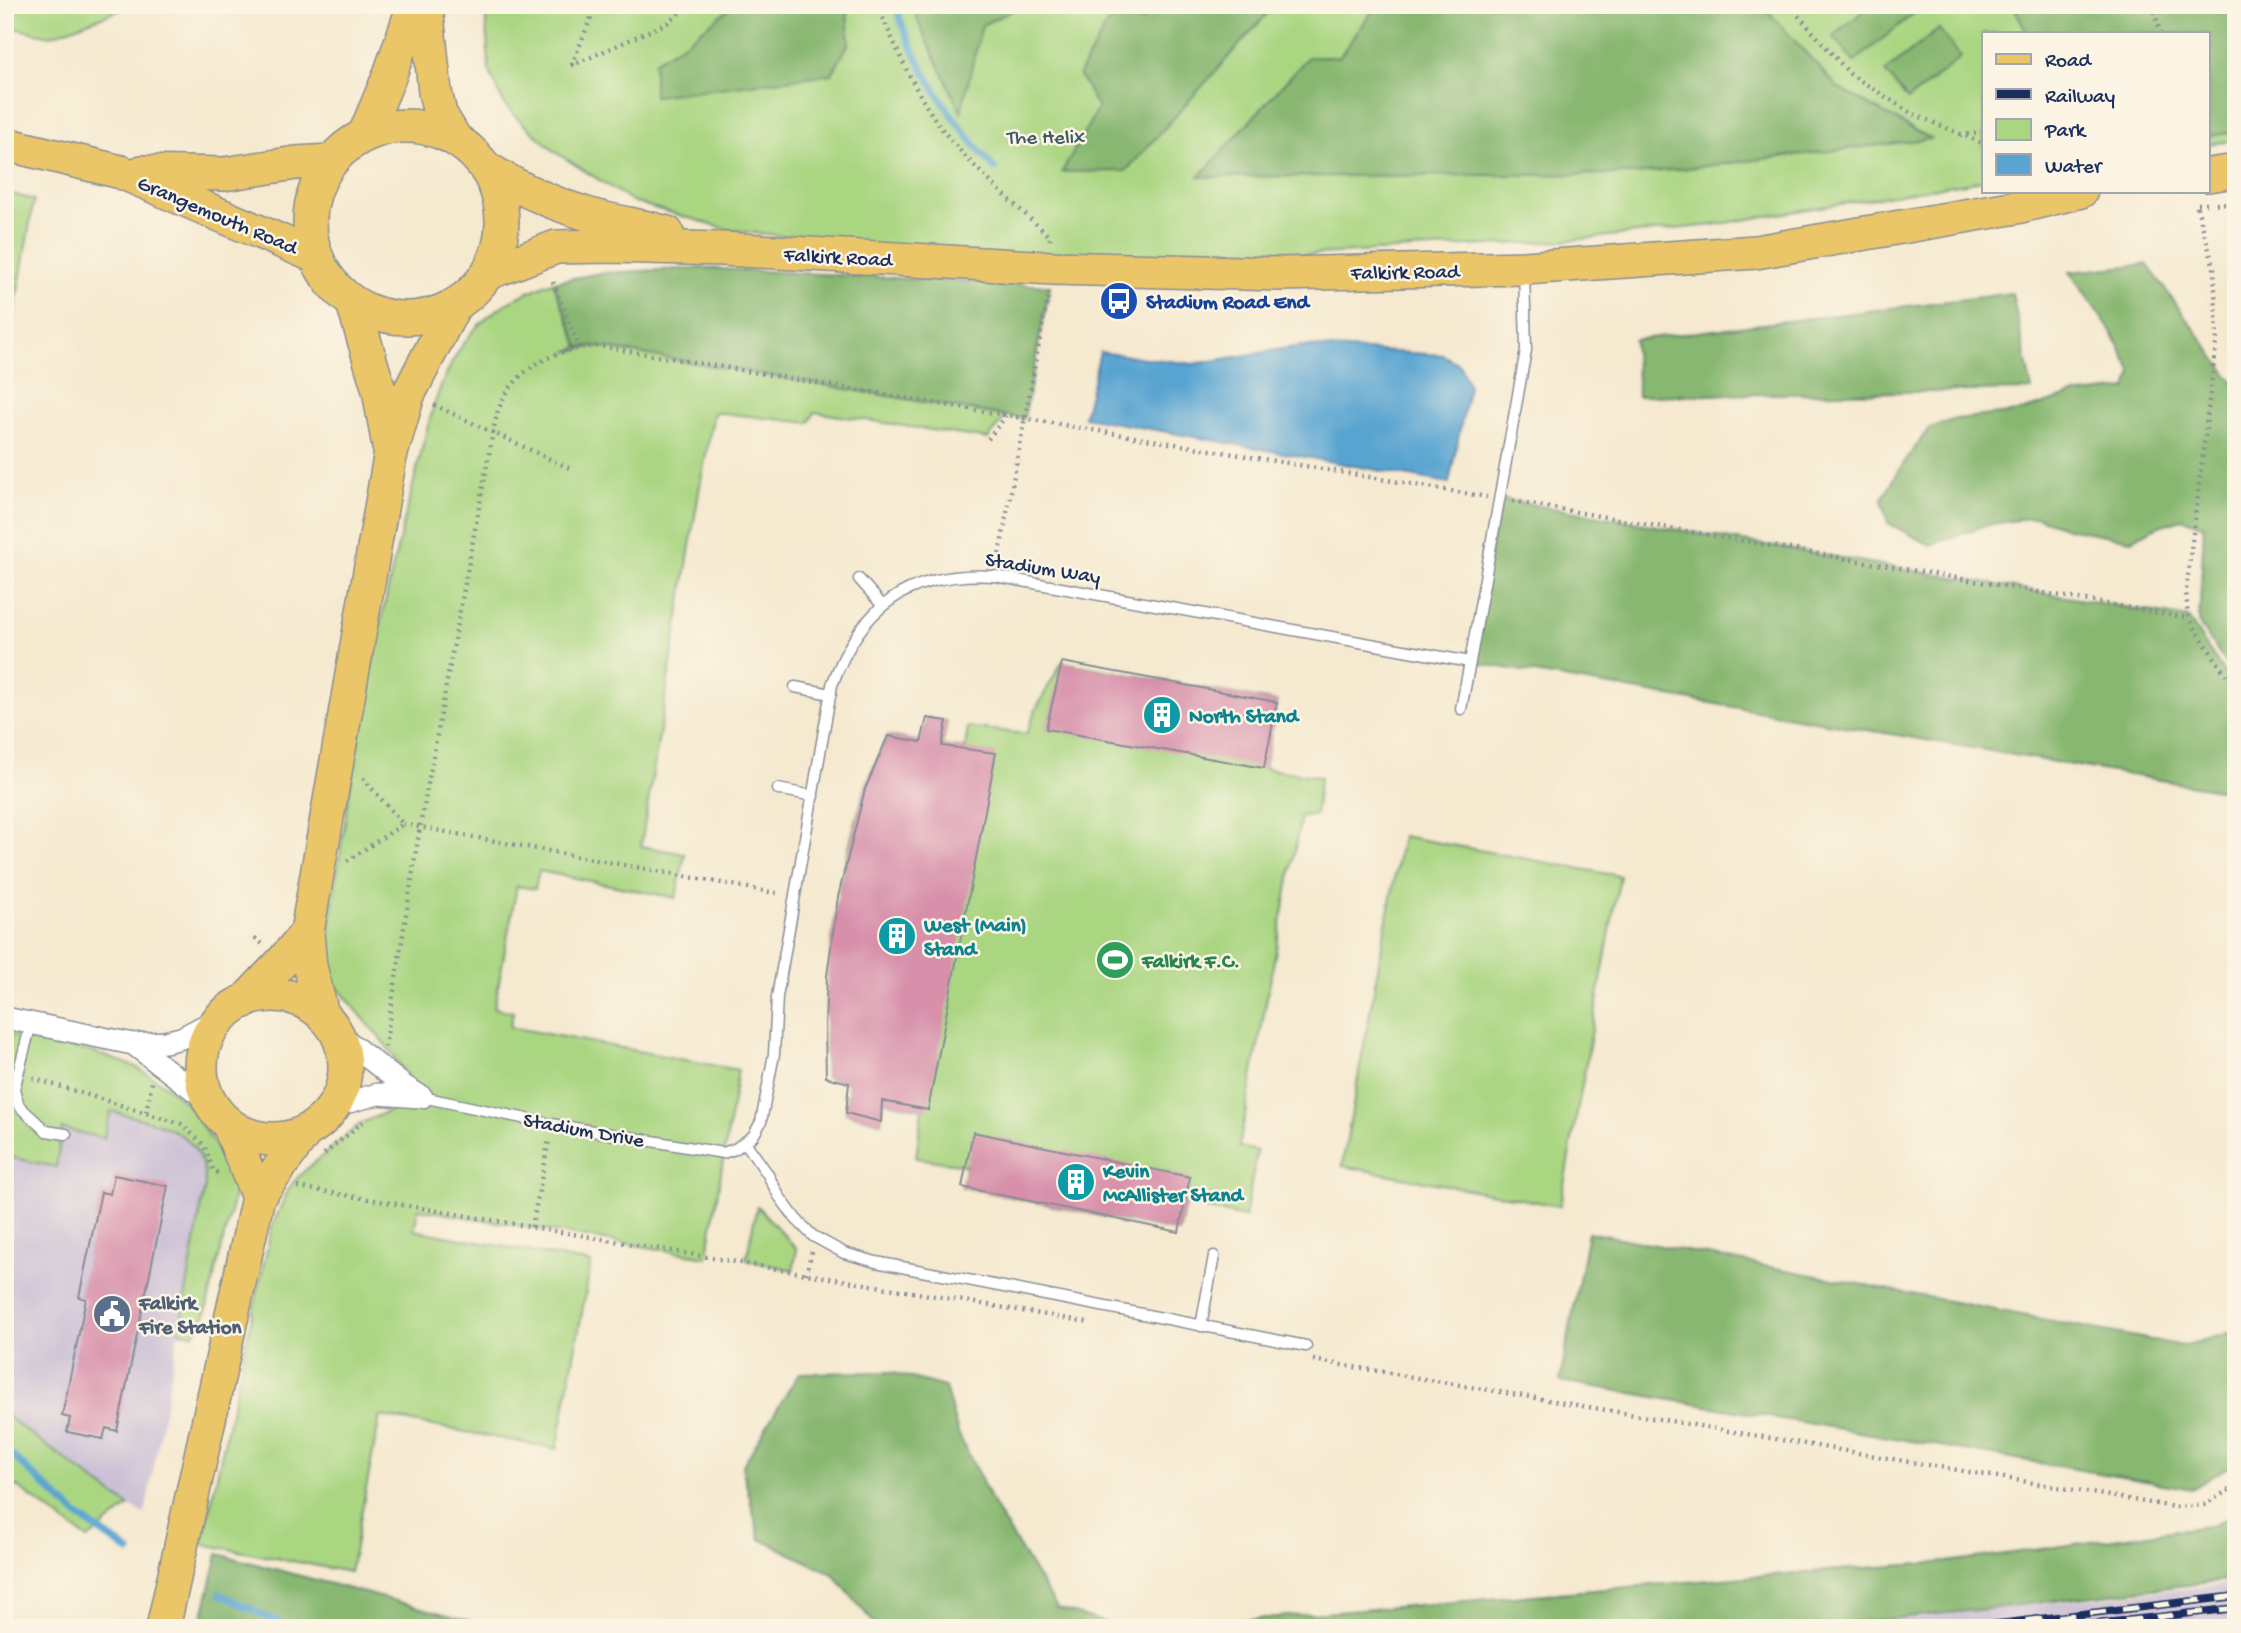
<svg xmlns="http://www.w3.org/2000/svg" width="2241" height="1633" viewBox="0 0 2241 1633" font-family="'Gochi Hand',sans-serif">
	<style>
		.industrial { fill: #cbbfd5 }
		.green { fill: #aad682; stroke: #628270; stroke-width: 2 }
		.forest { fill: #87b770; stroke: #517367; stroke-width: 2 }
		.water { fill: #59a4d1; stroke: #3a6a98; stroke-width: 2 }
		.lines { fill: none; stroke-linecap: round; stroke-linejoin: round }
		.stream { stroke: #59a4d1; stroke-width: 7 }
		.building { fill: #d78faa }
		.lane-casing { stroke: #888c96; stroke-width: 13 }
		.street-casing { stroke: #888c96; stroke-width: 24 }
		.primary-casing { stroke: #888c96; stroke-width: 36 }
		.path { stroke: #888c96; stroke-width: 4.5; stroke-dasharray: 2 5; stroke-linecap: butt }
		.lane { stroke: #fff; stroke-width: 10 }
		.street { stroke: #fff; stroke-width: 21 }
		.primary { stroke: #ebc669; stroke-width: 33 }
		.rail-casing { stroke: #1b2f5e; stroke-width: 8 }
		.rail { stroke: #fcf5e5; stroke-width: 5; stroke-dasharray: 16; stroke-linecap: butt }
		.labels { text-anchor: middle; stroke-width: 5; stroke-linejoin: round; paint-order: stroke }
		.park-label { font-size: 21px; fill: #3f5967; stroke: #fcf5e5 }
		.street-label { font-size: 21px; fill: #1b2f5e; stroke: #fcf5e5 }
		.transit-label { font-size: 21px; font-weight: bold; fill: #164399; stroke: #fcf5e5; text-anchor: start }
		.culture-label { font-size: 21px; font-weight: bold; fill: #0d838f; stroke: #fcf5e5; text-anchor: start }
		.leisure-label { font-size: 21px; font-weight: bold; fill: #27864d; stroke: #fcf5e5; text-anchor: start }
		.service-label { font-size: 21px; font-weight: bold; fill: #4e5e75; stroke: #fcf5e5; text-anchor: start }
	</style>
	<rect width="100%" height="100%" fill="#fcf5e5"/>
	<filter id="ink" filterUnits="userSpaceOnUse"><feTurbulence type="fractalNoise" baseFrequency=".0143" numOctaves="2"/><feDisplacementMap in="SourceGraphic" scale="14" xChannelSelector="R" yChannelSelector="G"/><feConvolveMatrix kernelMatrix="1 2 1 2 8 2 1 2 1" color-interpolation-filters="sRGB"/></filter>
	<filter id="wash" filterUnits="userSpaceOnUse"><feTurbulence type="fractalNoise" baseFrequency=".00686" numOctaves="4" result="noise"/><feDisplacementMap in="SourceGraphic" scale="28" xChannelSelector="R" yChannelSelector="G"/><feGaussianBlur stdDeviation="1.57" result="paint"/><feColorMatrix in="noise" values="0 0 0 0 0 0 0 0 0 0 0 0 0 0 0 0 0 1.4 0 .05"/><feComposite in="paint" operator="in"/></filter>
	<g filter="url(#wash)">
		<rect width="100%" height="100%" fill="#f5e9cf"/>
		<path class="industrial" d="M111 1111 162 1124 180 1133 192 1144 200 1157 205 1172 201 1211 145 1514 129 1506 5 1414V1156L56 1167 62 1129Z
			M2236 1583V1622L2187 1628H1825Z"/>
		<path class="green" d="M5 5H134L50 36 5 26Z
			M485 5H2236V140L2208 144V33H1984V180L1713 225 1562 241 1053 268 730 230 634 202 555 152 517 118 504 104 489 70Z
			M5 192 34 200 5 366Z
			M553 282 579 347 567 352 595 346 1006 416 988 439 815 412 809 423 714 412 699 491 641 846 685 854 676 898 539 871 535 889 517 886 494 1008 513 1012 510 1027 738 1070 707 1257 418 1209 414 1230 591 1263 557 1449 380 1416 350 1572 202 1544 272 1226 290 1186 301 1174 361 1123 422 1097 385 1044 327 975 325 966C344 807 371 648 411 493 425 440 434 380 470 335 491 309 522 293 553 282Z
			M1062 662 1277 702 1264 768 1320 777 1315 815 1301 816 1239 1147 1257 1151 1245 1217 1185 1204 1179 1232 962 1187 966 1165 916 1158 922 1109 883 1101 881 1122 846 1113 849 1083 826 1077C823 980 835 883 865 790 871 772 880 754 888 736L921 742 927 718 947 721 942 746 965 749 968 727 1026 734 1036 709Z
			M1402 836 1620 876 1560 1206 1342 1166Z
			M5 1034 89 1051 134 1066 165 1085 191 1108 229 1167 235 1192 204 1319 194 1334 179 1332 205 1185C205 1128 155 1123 111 1111L104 1138 62 1129 56 1167 5 1156Z
			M757 1206 797 1249 793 1270 746 1260Z
			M5 1414 21 1427 129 1506 88 1539 5 1478Z"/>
		<path class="forest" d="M734 5H847L849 43 832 74 654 96V62L687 41Z
			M913 5H1020V7L982 25 961 112 920 26Z
			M1151 5H1275L1126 171 1062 172 1098 108 1079 74 1111 17 1143 21Z
			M1377 5H1762L1838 88 1931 139 1638 174 1199 177 1308 57H1339Z
			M1871 5H1924L1854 62 1833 36Z
			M2013 5H2236V132L2208 136V33H2027Z
			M1939 29 1961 57 1908 100 1885 72Z
			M2147 264 2236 386V677L2199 624 2204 526 2182 519 2159 526 2131 540 2067 528 2036 517 1986 525 1930 545 1888 523 1882 499 1901 467 1929 428 1956 419 2019 412 2071 395 2127 389 2132 372 2112 333 2070 272Z
			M702 268 1050 286 1024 419 595 346 579 347 553 282 600 273Z
			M2012 293 2032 390 1638 396 1634 340Z
			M1500 499 2188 618 2236 690V793L1470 662Z
			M1588 1232 2183 1346 2236 1331V1462L2192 1489 1560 1381Z
			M889 1372 945 1387 958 1433 995 1508 1057 1608 1122 1628H878L833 1574 760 1539 742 1467 799 1373Z
			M2236 1512V1579L1987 1609 1802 1628H1150L1746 1577 1947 1562 2214 1525Z
			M218 1554 497 1628H200Z"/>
		<path class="water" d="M1301 346 1443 355 1460 365 1469 386 1449 483 1084 417 1100 352 1193 364Z"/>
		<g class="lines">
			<path class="stream" d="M895 5C917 70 950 118 995 169
				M5 1449 78 1516 130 1552
				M220 1594 290 1628"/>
		</g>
		<g id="blocks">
			<path class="building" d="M1062 662 1277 702 1264 768 1046 729Z
				M927 718 947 721 942 746 996 753 928 1110 882 1101 881 1122 846 1113 849 1083 826 1077 825 1026 827 976 838 897 865 789 888 736 921 742Z
				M973 1132 1190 1177 1179 1232 962 1187Z
				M114 1175 168 1186 117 1431 106 1428 103 1439 67 1432 70 1418 62 1416 86 1299 79 1297 101 1192 110 1194Z"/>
		</g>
	</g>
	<g filter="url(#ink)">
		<use href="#blocks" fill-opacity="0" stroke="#888c96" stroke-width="2"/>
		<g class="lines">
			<defs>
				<path id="lane" d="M859 579 883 606
					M795 687 831 694
					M1461 709 1470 662
					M778 789 813 796
					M31 1024 14 1089 19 1106 46 1131 66 1134
					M422 1097 551 1124 723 1153 735 1149 753 1136 761 1122 774 1054 777 997 832 685C861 605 910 571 995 576L1470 662 1526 350 1524 270
					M745 1142 767 1173 779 1196 796 1219 813 1236 844 1253 876 1262 1306 1346
					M1201 1326 1214 1256"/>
				<path id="street" d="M5 1018 133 1044
					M337 1033 404 1086 422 1097
					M212 1104 133 1044 165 1042 181 1038 221 1017
					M334 1106 378 1094 420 1097"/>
				<path id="primary" d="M426 5 435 92 440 114 455 139
					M310 222a96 96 0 1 1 192 0a96 96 0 1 1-192 0Z
					M365 134 389 77 414 5
					M5 144 121 172 315 256
					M486 168C521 190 557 206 597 217 620 223 644 226 667 233
					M142 172 224 174 296 163 331 161
					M2208 175 2236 171
					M488 273 556 247 609 246 723 249 1053 268 1281 274 1524 268 1756 252 2017 207 2081 191
					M353 303 379 390 389 447
					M201 1067a72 72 0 1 1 144 0a72 72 0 1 1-144 0Z
					M246 1000 283 961 307 932
					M322 1014 310 966 307 932 390 457 408 395 454 306
					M228 1123 258 1197
					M163 1628 258 1197 306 1131"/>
			</defs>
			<use href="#lane" class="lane-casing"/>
			<use href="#street" class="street-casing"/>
			<use href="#primary" class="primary-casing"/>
			<path class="path" d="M877 5C898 51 917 99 949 138 979 174 1016 205 1050 237V241
				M1789 5 1850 74 1911 113 1984 144
				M2153 5 2160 33
				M572 65 596 5
				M571 66 667 23 689 5
				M1960 135 1984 132
				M2207 204H2196L2214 267 2217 337 2186 591 2188 618 2236 690
				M2216 204 2236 203
				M553 282 579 347
				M434 405 569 468
				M988 439 1006 416
				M1513 501 2188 618
				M998 561 1048 295
				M403 824 781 894
				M347 861 403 824 361 776
				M255 938 264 945
				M385 1047 420 827 493 432C495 424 496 414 500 406 516 367 559 347 599 346L1487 497
				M33 1078 181 1124 204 1145 214 1172 221 1173
				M146 1112 152 1082
				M324 1154 363 1122
				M298 1187 1087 1322
				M532 1227 549 1139
				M806 1274 812 1251
				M1313 1360 2174 1507 2204 1505 2236 1486"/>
			<use href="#lane" class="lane"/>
			<use href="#street" class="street"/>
			<use href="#primary" class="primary"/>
			<defs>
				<path id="rail" d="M1963 1628 2236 1596
					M2061 1628 2236 1608"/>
			</defs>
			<use href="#rail" class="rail-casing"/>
			<use href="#rail" class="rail"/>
		</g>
	</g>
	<defs>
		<symbol id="bus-disc" viewBox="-11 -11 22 22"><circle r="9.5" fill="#1a4fb4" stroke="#fcf5e5"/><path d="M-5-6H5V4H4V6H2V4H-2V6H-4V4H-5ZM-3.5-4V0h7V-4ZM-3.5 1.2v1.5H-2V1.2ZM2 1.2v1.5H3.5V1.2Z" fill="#fff"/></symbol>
		<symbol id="building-disc" viewBox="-11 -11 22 22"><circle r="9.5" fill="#0f9aa8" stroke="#fcf5e5"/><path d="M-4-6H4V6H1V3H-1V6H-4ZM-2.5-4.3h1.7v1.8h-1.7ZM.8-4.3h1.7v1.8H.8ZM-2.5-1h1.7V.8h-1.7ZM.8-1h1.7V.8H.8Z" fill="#fff"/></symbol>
		<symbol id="stadium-disc" viewBox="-11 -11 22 22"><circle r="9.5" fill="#2e9e5b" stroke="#fcf5e5"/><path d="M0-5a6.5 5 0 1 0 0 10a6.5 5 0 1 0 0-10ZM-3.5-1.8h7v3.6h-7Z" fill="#fff"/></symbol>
		<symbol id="civic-disc" viewBox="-11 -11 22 22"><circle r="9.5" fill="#5c6f8a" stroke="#fcf5e5"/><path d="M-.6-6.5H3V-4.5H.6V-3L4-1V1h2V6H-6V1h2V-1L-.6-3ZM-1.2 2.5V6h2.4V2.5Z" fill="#fff"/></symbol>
	</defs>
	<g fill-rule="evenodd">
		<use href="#bus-disc" x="1097" y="279" width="44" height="44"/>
		<use href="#building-disc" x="1140" y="693" width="44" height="44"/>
		<use href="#building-disc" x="875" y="914" width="44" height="44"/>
		<use href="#stadium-disc" x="1093" y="938" width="44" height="44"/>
		<use href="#building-disc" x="1054" y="1160" width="44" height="44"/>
		<use href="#civic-disc" x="90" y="1292" width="44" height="44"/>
	</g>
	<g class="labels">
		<g class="park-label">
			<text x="1046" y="143">The Helix</text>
		</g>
		<g class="street-label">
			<text transform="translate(218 214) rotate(23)" y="7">Grangemouth Road</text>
			<text transform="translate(838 256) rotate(3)" y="7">Falkirk Road</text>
			<text transform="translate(1405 271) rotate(-1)" y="7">Falkirk Road</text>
			<text transform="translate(1043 567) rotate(9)" y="7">Stadium Way</text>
			<text transform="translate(584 1129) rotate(10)" y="7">Stadium Drive</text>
		</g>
		<g class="transit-label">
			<text x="1146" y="308">Stadium Road End</text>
		</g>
		<g class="culture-label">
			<text x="1189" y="722">North Stand</text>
			<text x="924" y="931">West (Main)<tspan x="924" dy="24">Stand</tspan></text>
			<text x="1103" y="1177">Kevin<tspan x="1103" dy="24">McAllister Stand</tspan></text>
		</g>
		<g class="leisure-label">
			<text x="1142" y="967">Falkirk F.C.</text>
		</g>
		<g class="service-label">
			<text x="139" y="1309">Falkirk<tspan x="139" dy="24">Fire Station</tspan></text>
		</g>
	</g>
	<rect width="2241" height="1633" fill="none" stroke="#fcf5e5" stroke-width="28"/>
	<rect x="1982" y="32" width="228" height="161" fill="#fcf5e5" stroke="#a2a6af" stroke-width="2"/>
	<rect x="1996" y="54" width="35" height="10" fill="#ebc669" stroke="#a2a6af" stroke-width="2"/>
	<text x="2045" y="66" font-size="21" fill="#1b2f5e">Road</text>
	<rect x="1996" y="89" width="35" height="10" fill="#1b2f5e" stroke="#a2a6af" stroke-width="2"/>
	<text x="2045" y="102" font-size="21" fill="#1b2f5e">Railway</text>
	<rect x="1996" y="119" width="35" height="21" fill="#aad682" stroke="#a2a6af" stroke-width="2"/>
	<text x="2045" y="136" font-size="21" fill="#1b2f5e">Park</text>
	<rect x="1996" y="154" width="35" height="21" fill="#59a4d1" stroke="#a2a6af" stroke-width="2"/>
	<text x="2045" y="172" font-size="21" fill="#1b2f5e">Water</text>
</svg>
